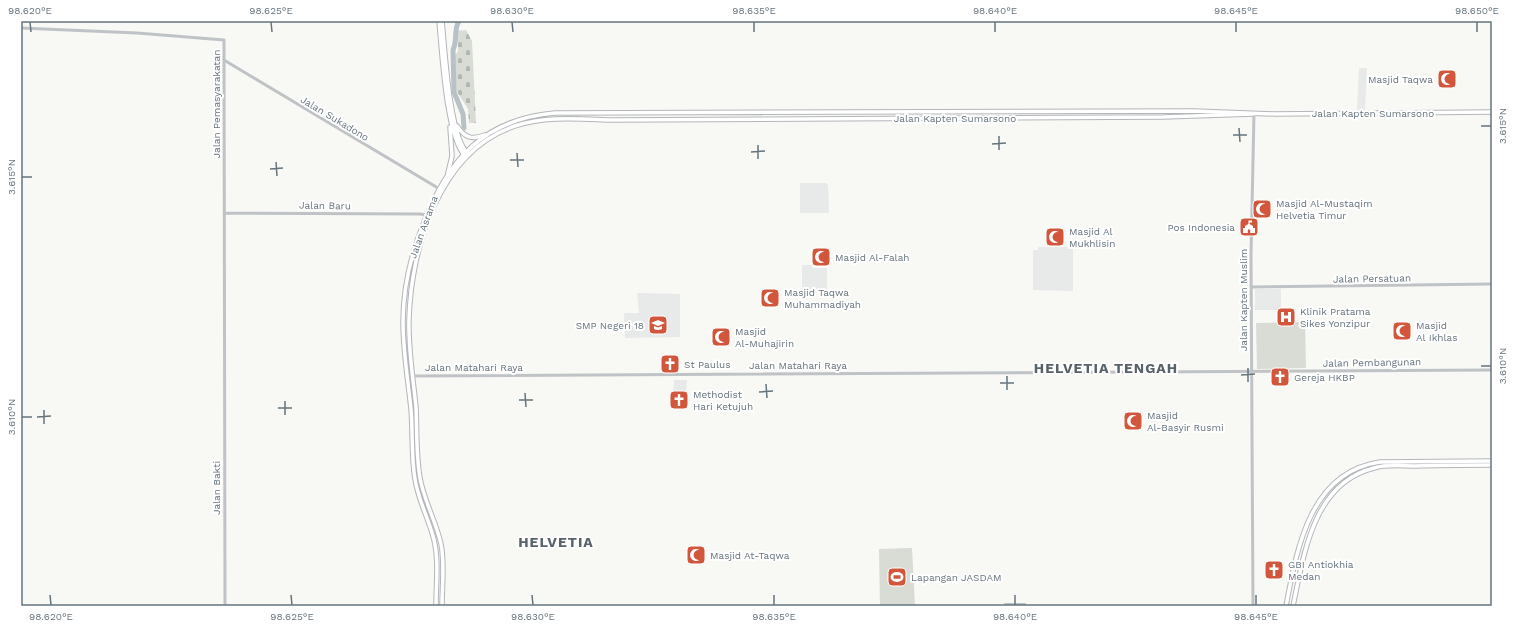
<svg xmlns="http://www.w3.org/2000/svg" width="1513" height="627" viewBox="0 0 1513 627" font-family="'Work Sans',sans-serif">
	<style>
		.built { fill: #e8e9e9 }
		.cemetery { fill: url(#cemetery-stones) }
		.green { fill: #d8dcd5 }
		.water { fill: url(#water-ripples) }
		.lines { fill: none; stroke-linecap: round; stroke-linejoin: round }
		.river { stroke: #b6c2c5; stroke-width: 5 }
		.primary-casing { stroke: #b3b7ba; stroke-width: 5.5 }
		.trunk-casing { stroke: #b3b6b9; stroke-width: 5.5 }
		.tertiary { stroke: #bfc3c6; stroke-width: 3 }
		.primary { stroke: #fff; stroke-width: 3.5 }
		.trunk { stroke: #fff; stroke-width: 3.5 }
		.ticks { fill: none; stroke: #66747d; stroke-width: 1.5 }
		.labels { text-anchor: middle; stroke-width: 4; stroke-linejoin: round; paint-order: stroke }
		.poi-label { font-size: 10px; fill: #66747d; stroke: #fff; text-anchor: start }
		.street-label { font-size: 10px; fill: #66747d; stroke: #fff }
		.district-label { font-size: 14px; font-weight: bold; letter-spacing: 1px; fill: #576269; stroke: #fff }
		.neatline { fill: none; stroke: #66747d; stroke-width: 1.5 }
		.ticks-label { font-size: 10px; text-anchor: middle; fill: #66747d }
	</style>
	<defs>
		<pattern id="cemetery-stones" width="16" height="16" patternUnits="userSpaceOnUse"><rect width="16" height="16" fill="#d8dcd5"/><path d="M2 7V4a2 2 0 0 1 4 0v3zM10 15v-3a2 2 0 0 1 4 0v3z" fill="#b3b7b2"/></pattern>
		<pattern id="water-ripples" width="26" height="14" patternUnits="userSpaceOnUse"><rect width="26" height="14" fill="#b6c2c5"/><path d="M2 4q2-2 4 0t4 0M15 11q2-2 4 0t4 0" fill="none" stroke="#98a2a5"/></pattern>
	</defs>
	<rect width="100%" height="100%" fill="#f8f8f5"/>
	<path class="built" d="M1359 68H1367L1365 110H1357Z
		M800 183H826L828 185 829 213H800Z
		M1038 247H1073V291L1033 290V250H1038Z
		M802 265H812V268H827V289H802Z
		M1255 289H1281V310H1255Z
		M637 293 680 294V337L625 338 624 313H639Z
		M674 380H687L686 398 673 397Z"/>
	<path class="cemetery" d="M466 30 472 41 476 123H469L468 109 456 90 455 56 458 51V31Z"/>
	<path class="green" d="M1305 322 1306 368 1257 369 1256 323Z
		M912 548 915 606H880L879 549Z"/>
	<path class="water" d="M1004 603H1026V606H1005Z"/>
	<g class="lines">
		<path class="river" d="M459 21C453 31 458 40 453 50L454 92 463 114 464 128"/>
		<defs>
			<path id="primary" d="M439 21C442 51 446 136 465 156
				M442 21C445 49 449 136 468 154
				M457 126C465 138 472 140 485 135
				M448 173 452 156 450 127
				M1286 606C1297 548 1310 472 1380 462L1492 461
				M1293 606C1304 554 1313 483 1374 468 1387 464 1402 466 1416 466 1441 465 1467 465 1492 465"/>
			<path id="trunk" d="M436 606C436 584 439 561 434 540 429 519 418 500 415 479 411 456 413 432 411 409 408 380 403 351 403 322 403 287 411 254 424 222 449 159 484 119 555 113L1194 111 1275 114 1492 112
				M442 606C442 586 445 563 441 544 436 521 424 501 420 478 416 455 417 430 416 407 413 378 408 348 409 319 411 249 439 151 515 126 546 116 578 119 611 120L1163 117 1253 114"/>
		</defs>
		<use href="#primary" class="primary-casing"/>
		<use href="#trunk" class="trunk-casing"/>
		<path class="tertiary" d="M21 28 137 33 224 40 225 606
			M224 60 438 188
			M224 213 420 214 426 215
			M1251 287 1492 284
			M413 376 1492 370
			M1253 606 1251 255 1254 113"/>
		<use href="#primary" class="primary"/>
		<use href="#trunk" class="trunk"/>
	</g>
	<path class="ticks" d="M30 22 31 32M271 22 272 32M512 22 513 32M754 22V32M995 22V32M1236 22V32M1477 22V32M1481 126H1491M1239 128 1240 142M1233 135H1247M999 136V150M992 144 1006 143M758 145V159M751 152 765 151M517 153 518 167M510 160H524M276 162 277 176M270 169 283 168M22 177H32M1481 366H1491M1248 368V382M1241 375 1255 374M1007 376V390M1000 383H1014M766 384 767 398M759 392 773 391M525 393 526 407M519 400H533M285 401V415M278 408H292M44 410V424M22 417H32M37 417 51 416M50 595 51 605M291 595 292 605M532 595 533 605M774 595V605M1015 595V605M1256 595V605"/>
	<defs>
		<symbol id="mosque-square" viewBox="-11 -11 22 22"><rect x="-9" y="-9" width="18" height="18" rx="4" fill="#d2563b" stroke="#fff"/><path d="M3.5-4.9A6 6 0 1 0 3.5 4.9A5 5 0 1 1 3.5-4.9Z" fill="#fff"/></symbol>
		<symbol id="civic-square" viewBox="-11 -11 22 22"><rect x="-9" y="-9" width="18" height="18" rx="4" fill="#d2563b" stroke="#fff"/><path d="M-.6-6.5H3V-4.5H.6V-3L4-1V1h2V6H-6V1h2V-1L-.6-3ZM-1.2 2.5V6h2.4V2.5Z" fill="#fff"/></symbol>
		<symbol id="hospital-square" viewBox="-11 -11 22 22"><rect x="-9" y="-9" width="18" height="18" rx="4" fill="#d2563b" stroke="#fff"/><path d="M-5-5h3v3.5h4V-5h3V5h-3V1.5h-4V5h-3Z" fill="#fff"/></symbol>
		<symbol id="school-square" viewBox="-11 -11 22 22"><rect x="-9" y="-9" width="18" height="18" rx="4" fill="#d2563b" stroke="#fff"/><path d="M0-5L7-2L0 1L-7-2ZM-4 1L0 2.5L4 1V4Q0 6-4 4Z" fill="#fff"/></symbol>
		<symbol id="church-square" viewBox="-11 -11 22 22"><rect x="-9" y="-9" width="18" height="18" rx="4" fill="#d2563b" stroke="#fff"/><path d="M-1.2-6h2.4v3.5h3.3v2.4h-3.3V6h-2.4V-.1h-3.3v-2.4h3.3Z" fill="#fff"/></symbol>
		<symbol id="stadium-square" viewBox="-11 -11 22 22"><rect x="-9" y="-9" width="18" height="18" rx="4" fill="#d2563b" stroke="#fff"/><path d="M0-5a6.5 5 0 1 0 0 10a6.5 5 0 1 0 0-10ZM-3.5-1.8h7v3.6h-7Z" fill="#fff"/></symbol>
	</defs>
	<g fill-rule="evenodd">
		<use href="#mosque-square" x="1436" y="68" width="22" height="22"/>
		<use href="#mosque-square" x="1251" y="198" width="22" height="22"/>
		<use href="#civic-square" x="1238" y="216" width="22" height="22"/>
		<use href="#mosque-square" x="1044" y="226" width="22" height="22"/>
		<use href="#mosque-square" x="810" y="246" width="22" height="22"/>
		<use href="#mosque-square" x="759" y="287" width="22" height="22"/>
		<use href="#hospital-square" x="1275" y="306" width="22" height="22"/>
		<use href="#school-square" x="647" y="314" width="22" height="22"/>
		<use href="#mosque-square" x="1391" y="320" width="22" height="22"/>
		<use href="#mosque-square" x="710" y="326" width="22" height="22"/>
		<use href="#church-square" x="659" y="353" width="22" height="22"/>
		<use href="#church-square" x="1269" y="366" width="22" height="22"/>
		<use href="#church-square" x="668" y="389" width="22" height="22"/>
		<use href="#mosque-square" x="1122" y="410" width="22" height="22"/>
		<use href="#mosque-square" x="685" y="544" width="22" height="22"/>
		<use href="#church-square" x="1263" y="559" width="22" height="22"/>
		<use href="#stadium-square" x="886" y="566" width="22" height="22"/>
	</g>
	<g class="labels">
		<g class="poi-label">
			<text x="1433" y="83" text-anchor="end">Masjid Taqwa</text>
			<text x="1276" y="207">Masjid Al-Mustaqim<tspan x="1276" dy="12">Helvetia Timur</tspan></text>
			<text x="1235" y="231" text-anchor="end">Pos Indonesia</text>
			<text x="1069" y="235">Masjid Al<tspan x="1069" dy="12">Mukhlisin</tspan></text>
			<text x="835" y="261">Masjid Al-Falah</text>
			<text x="784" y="296">Masjid Taqwa<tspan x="784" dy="12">Muhammadiyah</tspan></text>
			<text x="1300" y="315">Klinik Pratama<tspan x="1300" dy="12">Sikes Yonzipur</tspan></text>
			<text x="644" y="329" text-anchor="end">SMP Negeri 18</text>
			<text x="1416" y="329">Masjid<tspan x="1416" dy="12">Al Ikhlas</tspan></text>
			<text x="735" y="335">Masjid<tspan x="735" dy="12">Al-Muhajirin</tspan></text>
			<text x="684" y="368">St Paulus</text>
			<text x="1294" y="381">Gereja HKBP</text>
			<text x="693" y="398">Methodist<tspan x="693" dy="12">Hari Ketujuh</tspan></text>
			<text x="1147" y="419">Masjid<tspan x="1147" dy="12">Al-Basyir Rusmi</tspan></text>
			<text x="710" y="559">Masjid At-Taqwa</text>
			<text x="1288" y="568">GBI Antiokhia<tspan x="1288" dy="12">Medan</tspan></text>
			<text x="911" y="581">Lapangan JASDAM</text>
		</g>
		<g class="street-label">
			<text transform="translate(216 104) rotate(-90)" y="4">Jalan Pemasyarakatan</text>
			<text x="1373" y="117">Jalan Kapten Sumarsono</text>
			<text transform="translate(335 118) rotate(31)" y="4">Jalan Sukadono</text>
			<text x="955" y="122">Jalan Kapten Sumarsono</text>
			<text transform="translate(325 205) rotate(1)" y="4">Jalan Baru</text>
			<text transform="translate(423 227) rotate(-70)" y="4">Jalan Asrama</text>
			<text transform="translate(1372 278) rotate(-1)" y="4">Jalan Persatuan</text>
			<text transform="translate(1243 300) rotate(-90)" y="4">Jalan Kapten Muslim</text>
			<text transform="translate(1372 362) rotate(-1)" y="4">Jalan Pembangunan</text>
			<text x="798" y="369">Jalan Matahari Raya</text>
			<text x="474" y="371">Jalan Matahari Raya</text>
			<text transform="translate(216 488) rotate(-90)" y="4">Jalan Bakti</text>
		</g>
		<g class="district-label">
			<text x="1106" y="373">HELVETIA TENGAH</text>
			<text x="556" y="547">HELVETIA</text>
		</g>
	</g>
	<rect width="1513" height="627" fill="none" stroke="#ffffff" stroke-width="44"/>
	<rect x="22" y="22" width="1469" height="583" class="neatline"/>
	<g class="ticks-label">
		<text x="30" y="14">98.620°E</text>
		<text x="271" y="14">98.625°E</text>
		<text x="512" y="14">98.630°E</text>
		<text x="754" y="14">98.635°E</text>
		<text x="995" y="14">98.640°E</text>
		<text x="1236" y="14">98.645°E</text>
		<text x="1477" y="14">98.650°E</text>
		<text transform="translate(1502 126) rotate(-90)" y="4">3.615°N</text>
		<text transform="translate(11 177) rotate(-90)" y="4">3.615°N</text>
		<text transform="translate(1502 366) rotate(-90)" y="4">3.610°N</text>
		<text transform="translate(11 417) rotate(-90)" y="4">3.610°N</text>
		<text x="51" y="620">98.620°E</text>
		<text x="292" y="620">98.625°E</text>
		<text x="533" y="620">98.630°E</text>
		<text x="774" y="620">98.635°E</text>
		<text x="1015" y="620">98.640°E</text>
		<text x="1256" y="620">98.645°E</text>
	</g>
</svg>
